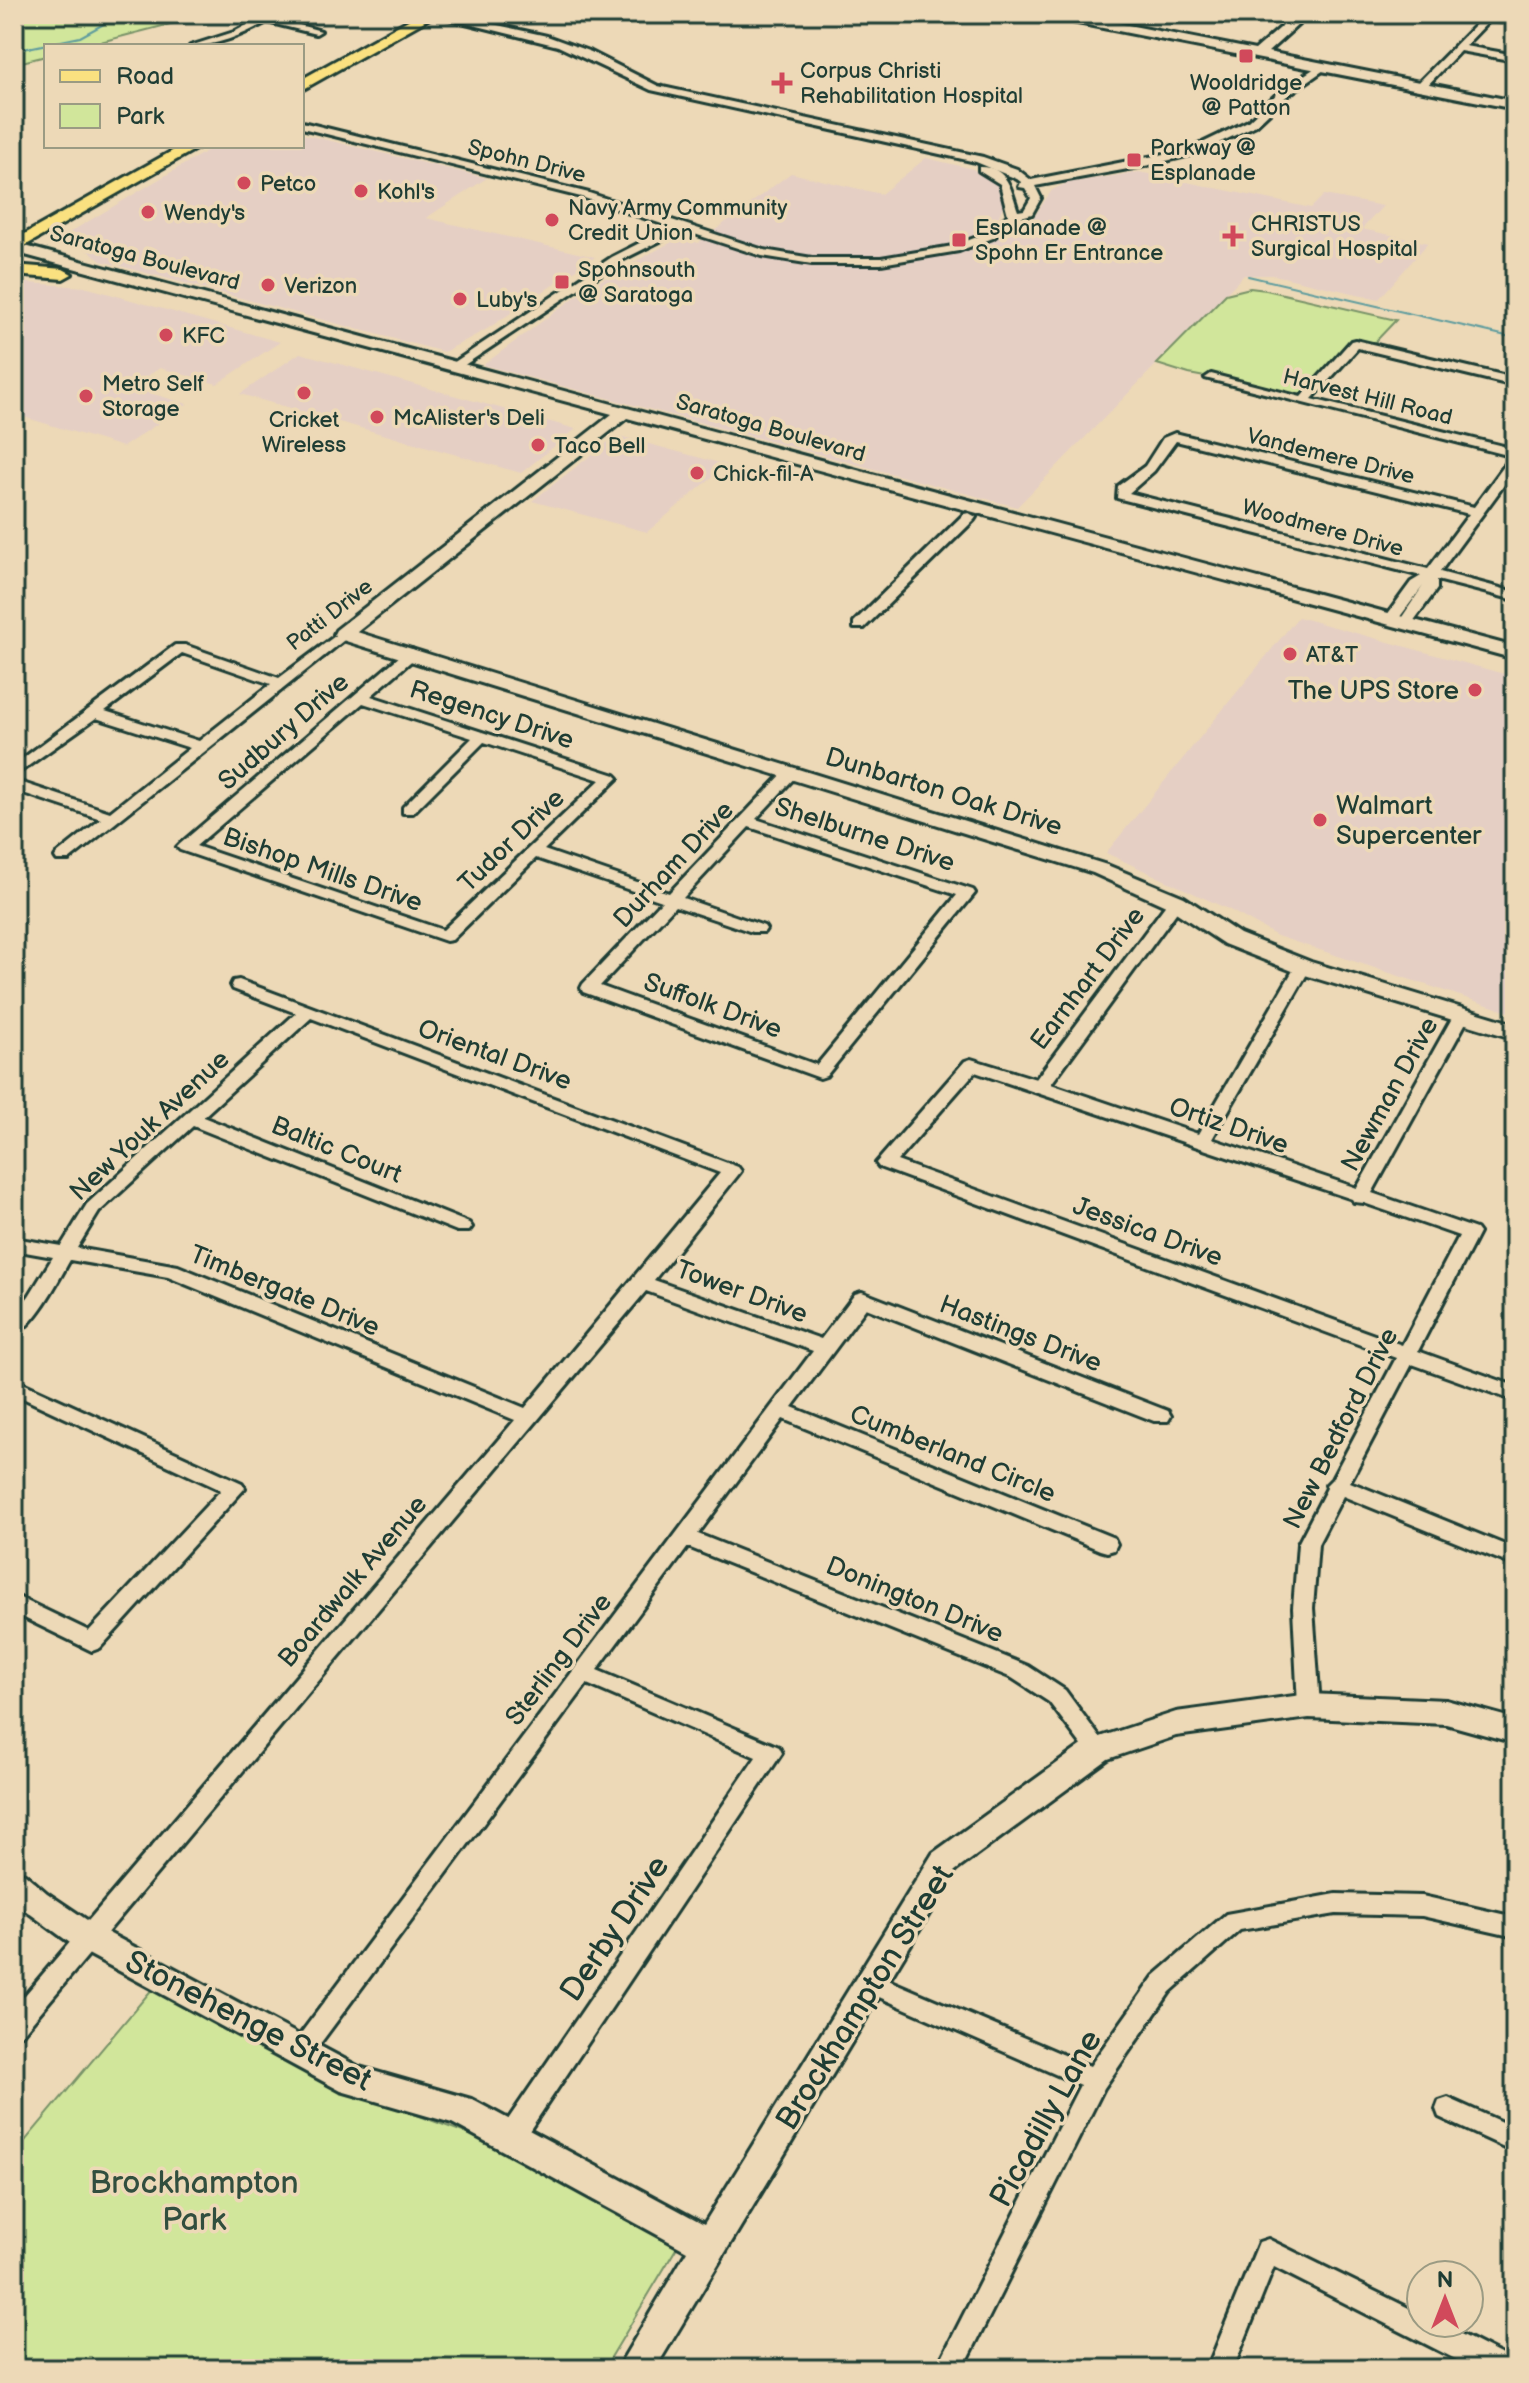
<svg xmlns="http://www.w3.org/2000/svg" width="1529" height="2383" viewBox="0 0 1529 2383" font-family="'Balsamiq Sans',sans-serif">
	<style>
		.built { fill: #e5cfc4 }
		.green { fill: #d1e69b; stroke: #789268; stroke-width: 2 }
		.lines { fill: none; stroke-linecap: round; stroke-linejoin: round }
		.stream { stroke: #5f9c9e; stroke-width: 2 }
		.street-casing { stroke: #1f3d34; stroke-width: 6 }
		.secondary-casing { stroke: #1f3d34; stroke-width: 6 }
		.primary-casing { stroke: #1f3d34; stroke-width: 6 }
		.street { fill: #edd9b7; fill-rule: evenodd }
		.secondary { fill: #edd9b7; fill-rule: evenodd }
		.primary { fill: #fae180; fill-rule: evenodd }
		.poi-dot { fill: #d1495b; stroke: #edd9b7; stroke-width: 3 }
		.labels { text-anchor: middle; stroke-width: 7; stroke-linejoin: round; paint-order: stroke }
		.far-poi-label { font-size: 22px; fill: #1f3d34; stroke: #edd9b7; text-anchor: start }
		.far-street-label { font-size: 22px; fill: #1f3d34; stroke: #edd9b7 }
		.poi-label { font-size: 26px; fill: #1f3d34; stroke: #edd9b7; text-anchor: end }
		.street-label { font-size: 26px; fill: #1f3d34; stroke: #edd9b7 }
		.near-street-label { font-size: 32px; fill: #1f3d34; stroke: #edd9b7 }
		.near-park-label { font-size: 32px; fill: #314e3e; stroke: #edd9b7 }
	</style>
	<rect width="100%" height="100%" fill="#edd9b7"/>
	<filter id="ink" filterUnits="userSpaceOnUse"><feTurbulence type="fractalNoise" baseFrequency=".0125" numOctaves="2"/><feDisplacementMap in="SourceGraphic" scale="16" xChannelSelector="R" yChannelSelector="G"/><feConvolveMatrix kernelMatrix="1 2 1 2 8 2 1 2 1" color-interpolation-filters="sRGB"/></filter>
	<g filter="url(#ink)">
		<path class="built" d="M302 134 487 178 426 218 595 257 487 329 444 352 101 261 67 234 215 146H302Z
			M926 158 973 169 999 186 1005 202 998 218 1024 225 1034 217 1052 190 1067 183 1139 172 1311 208 1324 195 1383 206 1362 229 1428 243 1379 299 1274 275H1244L1017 507 483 365 590 286 681 237 698 243 791 173 881 194Z
			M14 282 85 287 280 342 217 384 160 368 130 387 187 404 123 447 14 414Z
			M300 353 576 429 521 473 240 394Z
			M623 437 727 465 647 532 532 501 608 442Z
			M1298 617 1515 677V1014L1277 936 1230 910 1106 853Z"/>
		<path class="green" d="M35 14H209L85 46H46V56L14 64V19Z
			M1250 288 1266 290 1396 320 1374 343 1340 352 1300 395 1189 374 1157 364 1226 294Z
			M153 1988 325 2081 482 2139 677 2247 604 2369H14V2154Z"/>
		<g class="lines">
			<path class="stream" d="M14 51 80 37 122 14
				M1248 276 1515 338"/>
			<defs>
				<path id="street" d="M267 14H279L274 18 321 31 316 34 267 22C242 35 218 46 190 46L234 32Z
					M429 14H447L547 36 591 52 658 86 983 157 1017 169 1031 180 1190 149 1248 121 1280 91 1318 66 1327 68 1288 95 1256 125 1198 153 1150 165 1035 186 1041 198 1032 214 1018 218 993 238 959 251 881 264H812L762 256 682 230 620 261 457 370 451 366 453 363 612 257 671 227 581 197 302 128V122L589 193 764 250 812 258H881L953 246 985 234 1008 215 1000 184 979 171V167C1008 166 1011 190 1018 211L1024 210 1031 198 1025 188 1019 187 1021 182 1017 179 976 162 651 90 558 46Z
					M1486 14 1515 18V24L1490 20 1465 46 1515 55V61L1460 51 1424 89H1416V85Z
					M1355 340 1515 378V386L1358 348 1312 399 1515 449V457L1205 378 1211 374 1301 397 1351 341Z
					M1175 433 1474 507 1510 458 1515 457V470L1440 572 1515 592V600L1437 580V589L1410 626H1400L1398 623 1423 586 1396 622H1386L1384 619 1411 582 1421 576 1117 498 1118 486 1145 466 1163 438ZM1176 441 1469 514 1428 569 1129 493 1154 471Z
					M969 513 976 517 974 520 864 628H854V622L964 514Z
					M343 630 350 634 348 637 69 860H57L55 857 57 854 101 819 14 790V780L110 812 190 748 96 718 14 776V765L175 645H185L279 678ZM182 653 271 684 199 741 105 711Z
					M412 649 419 653 417 656 371 696 615 775 618 778 544 850 669 893 786 770 791 768 799 773 756 819 973 890 975 893 826 1076 820 1078 583 992 581 988 583 984 662 901 536 858 452 940 446 941 180 850 177 847 180 844 407 650ZM363 703 472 738 403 807V813H413L484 742 600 780 443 930 196 846ZM749 827 957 895 817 1065 600 986 675 906 752 932H764L766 929 764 926 683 898Z
					M1176 897 1184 902 1051 1084 1198 1134 1295 967 1303 962 1309 963 1311 967 1212 1139 1357 1188 1456 1011 1462 1010 1470 1015 1372 1193 1476 1229 1479 1233 1418 1351 1515 1386V1401L1412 1364 1350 1482 1515 1549V1566L1343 1496 1318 1544 1313 1608 1320 1706 1317 1712 1309 1715 1301 1712 1298 1706 1293 1608 1298 1544 1327 1488 1326 1485 1332 1479 1396 1358 879 1167 876 1163 965 1061 971 1059 1036 1079 1170 899ZM975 1072 1352 1199 1354 1202 1364 1203 1459 1236 1402 1345 897 1161Z
					M239 980 738 1167 741 1171 738 1175 654 1280 821 1339 855 1294 862 1292 1168 1411 1171 1416 1168 1421H1154L866 1308 792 1407 1114 1538 1117 1544 1114 1550 1107 1552 1100 1550 783 1419 698 1534 1028 1666 1065 1690 1109 1750 1106 1756 1098 1759 1090 1756 1049 1702 1012 1678 688 1547 597 1670 779 1747 782 1753 519 2146 510 2150 501 2146 498 2138 501 2130 756 1757 587 1684 308 2060 299 2063 290 2060 287 2052 813 1351 646 1291 22 2034 14 2037V2008L515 1420 168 1277 70 1260C59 1279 35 1327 14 1334V1314L29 1296 53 1257 14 1250V1238L61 1246 87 1204 296 1013 233 989 231 985 233 981ZM311 1018 720 1173 525 1408 178 1266 77 1248 99 1212 193 1126 457 1231H469L472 1227 469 1223 203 1117Z
					M14 1379 242 1483 245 1488 100 1648 92 1651 14 1613V1595L89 1631 221 1490 14 1394Z
					M1336 1894 1422 1896 1515 1917V1937L1422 1916 1336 1914 1240 1930 1170 1992 1104 2088 963 2369H936L1080 2085 863 1990 859 1983 863 1976 871 1972 879 1976 1090 2066 1154 1976 1226 1914Z
					M1448 2098 1515 2128V2152L1439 2117 1436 2109 1439 2101Z
					M1268 2239 1421 2314V2323H1439L1512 2360 1515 2369H1475L1274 2267 1233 2369H1207L1259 2242Z"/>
				<path id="secondary" d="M1046 14H1072L1255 50 1296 14H1310L1268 52 1515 101V109L1052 18Z
					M14 243 1515 647V659L627 418 357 632 1107 865 1184 897 1240 934 1311 962 1515 1024V1039L1295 972 1224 944 1168 907 1093 873 336 638 334 634 336 630 612 414 14 252Z
					M1309 1694 1446 1700 1515 1719V1743L1446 1724 1309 1718 1176 1736 1108 1759 955 1871 655 2369H617L687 2251 452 2123 341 2091 77 1948 14 1902V1870L25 1874 47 1893 99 1928 359 2067 471 2099 704 2224 933 1853 1088 1741 1176 1712Z"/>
				<path id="primary" d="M419 14H437L302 90V79Z
					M181 146H201L14 252V240Z
					M14 265 63 269 72 274 63 279 14 275Z"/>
			</defs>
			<use href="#street" class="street-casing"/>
			<use href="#secondary" class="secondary-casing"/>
			<use href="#primary" class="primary-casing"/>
			<use href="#street" class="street"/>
			<use href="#secondary" class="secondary"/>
			<use href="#primary" class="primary"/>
		</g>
	</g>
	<g class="poi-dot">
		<rect x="1238" y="48" width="16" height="16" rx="4"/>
		<path d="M778 71h8v8h8v8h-8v8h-8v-8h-8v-8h8z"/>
		<rect x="1126" y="152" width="16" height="16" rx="4"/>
		<circle cx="244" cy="183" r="8"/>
		<circle cx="361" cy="191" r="8"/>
		<circle cx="148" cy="212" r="8"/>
		<circle cx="552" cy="220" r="8"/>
		<path d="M1229 224h8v8h8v8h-8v8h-8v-8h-8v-8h8z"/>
		<rect x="951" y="232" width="16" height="16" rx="4"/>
		<rect x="554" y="274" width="16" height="16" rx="4"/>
		<circle cx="268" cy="285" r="8"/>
		<circle cx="460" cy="299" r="8"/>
		<circle cx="166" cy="335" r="8"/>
		<circle cx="304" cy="393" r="8"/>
		<circle cx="86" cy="396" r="8"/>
		<circle cx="377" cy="417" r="8"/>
		<circle cx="538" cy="445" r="8"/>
		<circle cx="697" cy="473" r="8"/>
		<circle cx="1290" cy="654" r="8"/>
		<circle cx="1475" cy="690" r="8"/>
		<circle cx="1320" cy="820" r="8"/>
	</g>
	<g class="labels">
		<g class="far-poi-label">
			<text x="800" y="78">Corpus Christi<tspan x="800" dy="25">Rehabilitation Hospital</tspan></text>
			<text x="1246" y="90" text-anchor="middle">Wooldridge<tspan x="1246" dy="25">@ Patton</tspan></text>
			<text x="1150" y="155">Parkway @<tspan x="1150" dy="25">Esplanade</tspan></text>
			<text x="260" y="191">Petco</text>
			<text x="377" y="199">Kohl's</text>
			<text x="568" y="215">Navy Army Community<tspan x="568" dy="25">Credit Union</tspan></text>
			<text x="164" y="220">Wendy's</text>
			<text x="1251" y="231">CHRISTUS<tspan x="1251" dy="25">Surgical Hospital</tspan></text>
			<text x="975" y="235">Esplanade @<tspan x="975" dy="25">Spohn Er Entrance</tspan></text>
			<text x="578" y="277">Spohnsouth<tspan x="578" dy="25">@ Saratoga</tspan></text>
			<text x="284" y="293">Verizon</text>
			<text x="476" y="307">Luby's</text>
			<text x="182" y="343">KFC</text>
			<text x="102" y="391">Metro Self<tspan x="102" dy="25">Storage</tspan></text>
			<text x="393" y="425">McAlister's Deli</text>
			<text x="304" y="427" text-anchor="middle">Cricket<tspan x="304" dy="25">Wireless</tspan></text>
			<text x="554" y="453">Taco Bell</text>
			<text x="713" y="481">Chick-fil-A</text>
			<text x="1306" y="662">AT&amp;T</text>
		</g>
		<g class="far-street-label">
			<text transform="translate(527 160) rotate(14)" y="8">Spohn Drive</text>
			<text transform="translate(145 257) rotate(15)" y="8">Saratoga Boulevard</text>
			<text transform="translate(1368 396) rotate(14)" y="8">Harvest Hill Road</text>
			<text transform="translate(771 427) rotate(16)" y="8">Saratoga Boulevard</text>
			<text transform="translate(1331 455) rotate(14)" y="8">Vandemere Drive</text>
			<text transform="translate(1323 527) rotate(15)" y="8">Woodmere Drive</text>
			<text transform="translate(329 614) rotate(-38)" y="8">Patti Drive</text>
		</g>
		<g class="poi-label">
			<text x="1459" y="699">The UPS Store</text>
			<text x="1336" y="814" text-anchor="start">Walmart<tspan x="1336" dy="30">Supercenter</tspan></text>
		</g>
		<g class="street-label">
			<text transform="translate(492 714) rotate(18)" y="9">Regency Drive</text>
			<text transform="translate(283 731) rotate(-41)" y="9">Sudbury Drive</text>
			<text transform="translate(944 791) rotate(17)" y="9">Dunbarton Oak Drive</text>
			<text transform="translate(865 834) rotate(18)" y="9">Shelburne Drive</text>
			<text transform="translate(511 840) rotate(-44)" y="9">Tudor Drive</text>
			<text transform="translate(673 864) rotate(-47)" y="9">Durham Drive</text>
			<text transform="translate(323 869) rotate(19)" y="9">Bishop Mills Drive</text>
			<text transform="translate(1087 978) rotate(-53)" y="9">Earnhart Drive</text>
			<text transform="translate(713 1005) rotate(20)" y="9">Suffolk Drive</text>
			<text transform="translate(495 1054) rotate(20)" y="9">Oriental Drive</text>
			<text transform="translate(1389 1094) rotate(-61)" y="9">Newman Drive</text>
			<text transform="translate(149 1125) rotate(-43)" y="9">New Youk Avenue</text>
			<text transform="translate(1229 1125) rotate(19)" y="9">Ortiz Drive</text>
			<text transform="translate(337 1149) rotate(22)" y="9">Baltic Court</text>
			<text transform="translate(1148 1231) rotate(20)" y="9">Jessica Drive</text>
			<text transform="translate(285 1290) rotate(22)" y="9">Timbergate Drive</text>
			<text transform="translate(742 1291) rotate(20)" y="9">Tower Drive</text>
			<text transform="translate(1021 1333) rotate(21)" y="9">Hastings Drive</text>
			<text transform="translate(1340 1428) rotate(-63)" y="9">New Bedford Drive</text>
			<text transform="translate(953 1453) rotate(22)" y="9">Cumberland Circle</text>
			<text transform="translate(352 1581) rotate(-50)" y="9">Boardwalk Avenue</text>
			<text transform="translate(915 1599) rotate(22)" y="9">Donington Drive</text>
			<text transform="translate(558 1659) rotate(-53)" y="9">Sterling Drive</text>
		</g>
		<g class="near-street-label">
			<text transform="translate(614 1928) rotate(-56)" y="11">Derby Drive</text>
			<text transform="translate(864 1997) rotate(-58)" y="11">Brockhampton Street</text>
			<text transform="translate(249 2020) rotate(27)" y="11">Stonehenge Street</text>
			<text transform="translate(1045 2118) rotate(-61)" y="11">Picadilly Lane</text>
		</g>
		<g class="near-park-label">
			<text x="194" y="2193">Brockhampton<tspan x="194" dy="37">Park</tspan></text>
		</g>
	</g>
	<rect width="1529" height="2383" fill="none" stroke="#edd9b7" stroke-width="48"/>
	<rect x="24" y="24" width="1481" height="2335" fill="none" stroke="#1f3d34" stroke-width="3" filter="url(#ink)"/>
	<rect x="44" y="44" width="260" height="104" fill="#edd9b7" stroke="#9b9b83" stroke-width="2"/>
	<rect x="60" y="70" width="40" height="12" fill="#fae180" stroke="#9b9b83" stroke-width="2"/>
	<text x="116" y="84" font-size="24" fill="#1f3d34">Road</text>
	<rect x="60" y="104" width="40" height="24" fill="#d1e69b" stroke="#9b9b83" stroke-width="2"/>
	<text x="116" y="124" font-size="24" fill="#1f3d34">Park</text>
	<g transform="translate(1445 2299)"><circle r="38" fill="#edd9b7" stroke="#9b9b83" stroke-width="2"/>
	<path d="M0-6L14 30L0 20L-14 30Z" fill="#d1495b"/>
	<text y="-12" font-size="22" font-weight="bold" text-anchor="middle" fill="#1f3d34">N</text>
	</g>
</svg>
